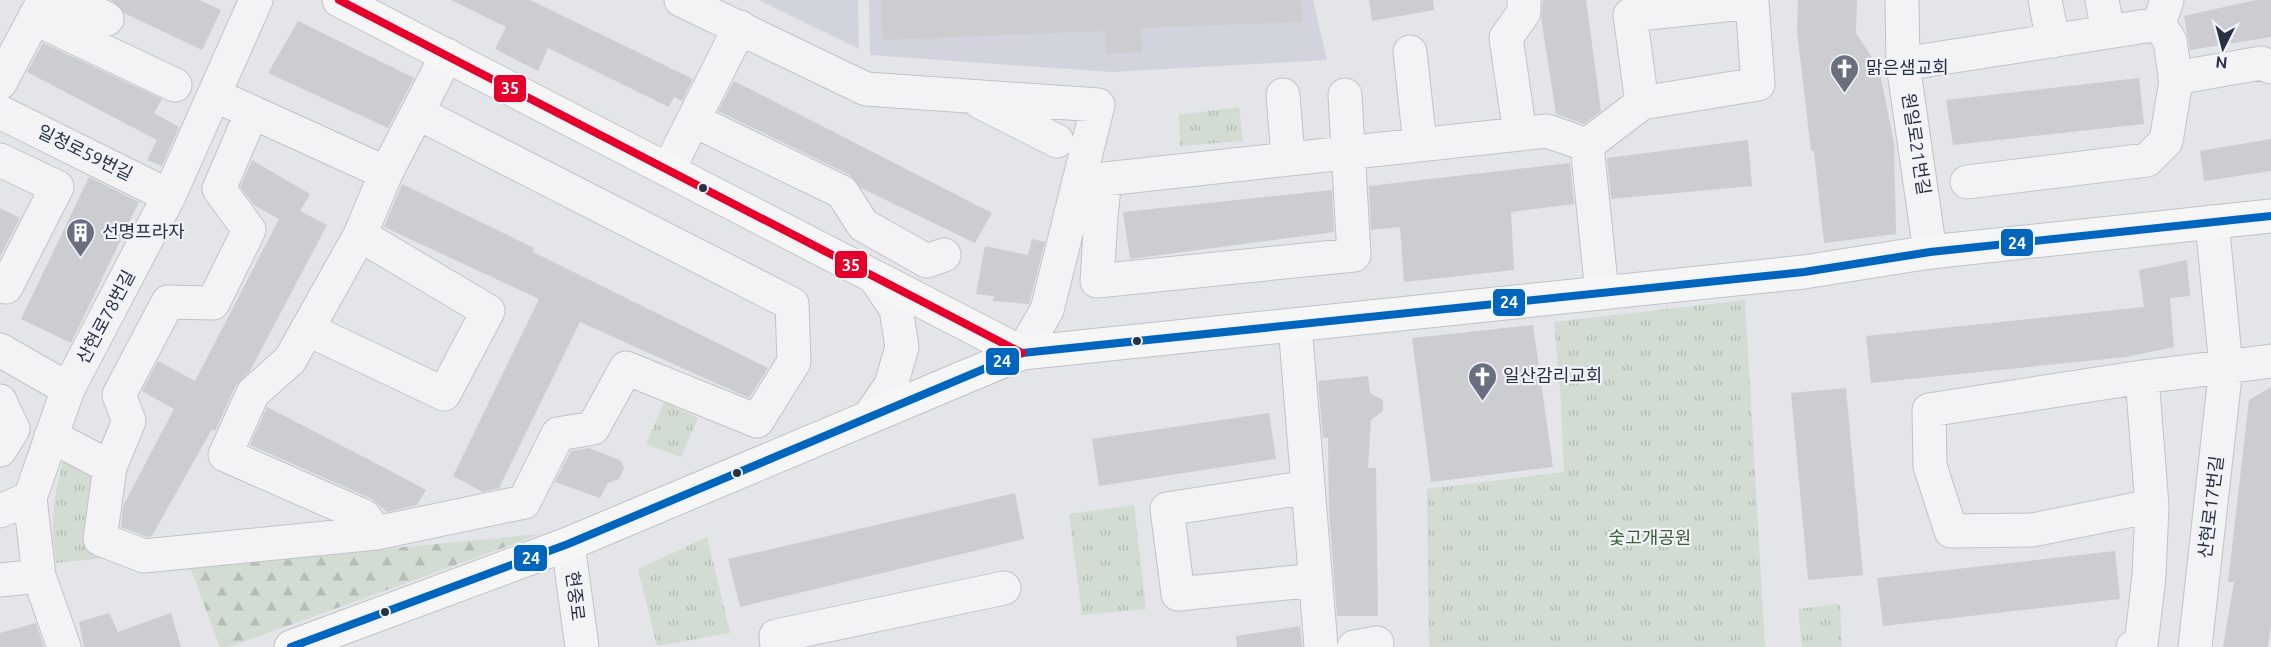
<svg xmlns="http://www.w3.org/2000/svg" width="2271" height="647" viewBox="0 0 2271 647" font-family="Ubuntu,'Noto Sans KR',sans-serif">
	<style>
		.built { fill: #d1d4dc }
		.forest { fill: url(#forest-firs) }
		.park { fill: url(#park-tufts) }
		.building { fill: #cccdd1 }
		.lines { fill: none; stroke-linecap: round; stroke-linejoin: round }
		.minor-casing { stroke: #c1c3c7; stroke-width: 35 }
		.major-casing { stroke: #bfc2c7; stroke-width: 35 }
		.minor { stroke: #f3f3f5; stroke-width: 33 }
		.major { stroke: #f6f6f7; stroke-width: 33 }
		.bus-1-casing { stroke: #f1f3f8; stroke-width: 12 }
		.bus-2-casing { stroke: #f1f3f8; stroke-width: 12 }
		.bus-1 { stroke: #0065bd; stroke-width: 8 }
		.bus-2 { stroke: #e4002b; stroke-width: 8 }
		.bus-dot { fill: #283044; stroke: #f1f3f8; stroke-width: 2 }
		.labels { text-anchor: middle; stroke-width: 4.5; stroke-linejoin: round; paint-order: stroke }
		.poi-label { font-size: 18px; fill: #283044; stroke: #f1f3f8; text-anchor: start }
		.street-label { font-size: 18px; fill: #283044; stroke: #f1f3f8 }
		.park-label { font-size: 18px; fill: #396134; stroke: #f1f3f8 }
		.line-badge { stroke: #f1f3f8; stroke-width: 2 }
		.badge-label { font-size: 16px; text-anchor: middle; font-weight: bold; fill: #fff }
	</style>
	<defs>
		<pattern id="forest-firs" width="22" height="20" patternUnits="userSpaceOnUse" patternTransform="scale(1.5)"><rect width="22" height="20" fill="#d2dcd3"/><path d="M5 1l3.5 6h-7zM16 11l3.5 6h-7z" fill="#b4bdb6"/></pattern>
		<pattern id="park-tufts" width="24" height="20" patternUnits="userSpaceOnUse" patternTransform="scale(1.5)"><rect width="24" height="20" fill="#d2dcd3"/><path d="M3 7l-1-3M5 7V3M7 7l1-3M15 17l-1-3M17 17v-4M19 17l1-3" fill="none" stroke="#b4bdb6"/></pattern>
	</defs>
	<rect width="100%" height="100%" fill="#e3e5e9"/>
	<path class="built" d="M759 0H858L859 49Z
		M869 0H1313L1327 60 1112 72 870 55Z"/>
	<path class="forest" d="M541 534 229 647H220L190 567Z"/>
	<path class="park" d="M1239 107 1243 141 1180 146 1179 115Z
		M1745 300 1765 647H1429L1427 489 1564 472 1561 402 1554 322Z
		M664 402 698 418 681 457 646 444Z
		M65 454 98 472 125 556 56 563C49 521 54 495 65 454Z
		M1134 505 1146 609 1082 615 1069 514Z
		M707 537 730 633 657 646 638 569Z
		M1840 604 1842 647H1802L1798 609Z"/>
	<path class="building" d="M111 0H199L221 10 202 50 124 13Z
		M451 0H530L693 79 682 101 674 97 669 107 548 48 538 71 495 49 506 27Z
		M881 0H1301L1302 22 1141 28 1142 52 1106 54 1105 31 883 40Z
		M1369 0H1433L1434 10 1372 21Z
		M1543 0H1586L1601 111 1584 124 1556 114 1541 17Z
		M1798 0H1857L1856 33 1879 68 1894 143 1896 234 1824 243 1814 151H1811L1797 31Z
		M2256 0H2271V37L2190 50 2184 16Z
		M298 21 414 78 388 128 268 73Z
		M43 43 162 99 154 113 179 127 162 166 147 160 157 140 27 72Z
		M2139 78 2144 124 1953 145 1946 100Z
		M734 81 992 213 975 243 861 188 850 175 718 111Z
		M2271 139V171L2204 181 2200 151Z
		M1748 140 1752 186 1611 199 1607 158Z
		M252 160 310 194 300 211 327 225 250 371 236 385 215 431 212 429 152 536 147 537 121 527 123 506 174 409 142 391 158 361 195 381 279 219 254 205 240 187Z
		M1570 163 1574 204 1511 212 1514 270 1404 282 1400 227 1371 230 1369 186Z
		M89 177 139 202 71 343 21 319Z
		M402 184 534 248 533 252 768 368 749 398 580 322 499 488 483 492 453 476 539 299 384 227Z
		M1332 190 1334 232 1130 259 1123 212Z
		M0 208 20 218 0 257Z
		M1032 239 1045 242 1029 304 993 301 994 296 976 294 985 246 1028 255Z
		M2187 260 2190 296 2170 298 2174 347 2126 357 1871 383 1866 336 2144 307 2139 270Z
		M1533 325 1553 467 1431 482 1412 338Z
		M1368 376 1370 393 1383 400V411L1371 420 1368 468H1376L1378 616H1337L1329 510 1328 438H1323L1318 381Z
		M2271 387V625L2268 647H2223L2234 582H2228L2249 400Z
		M1846 388 1863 575 1808 580 1791 393Z
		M267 407 383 467 426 490 417 505 387 512 372 499 250 445Z
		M1269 413 1276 459 1099 486 1092 439Z
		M589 448 620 460 624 468 619 479 608 483 600 498 555 482 571 451Z
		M1015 493 1024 539 740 607 728 559Z
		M2115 551 2120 599 1883 626 1877 578Z
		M109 613 118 632 171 613 181 647H84L79 622Z
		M36 623 44 647H0V633Z
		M1300 626 1302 647H1237L1236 636Z"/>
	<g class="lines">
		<defs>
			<path id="minor" d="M70 0 107 19
				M681 0 866 89 1098 105 1047 310 1022 353
				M1902 0 1903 64 1930 252
				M2045 0 2053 41
				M2102 0 2108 32
				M34 18 175 85
				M1410 52 1420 144
				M1903 64 2159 24 2167 0
				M2175 78 2261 63 2271 67
				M0 83 44 0
				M1283 95 1288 157
				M980 102 1057 141
				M232 103 386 173
				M0 112 169 196
				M693 120 842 192 863 225 927 261 944 255
				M1520 134 1506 38 1524 12V0
				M1587 145 1642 103 1758 84 1752 2 1630 15 1642 103
				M0 160 57 187 6 287 0 284
				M668 170 740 27
				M1967 182 2147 160 2166 141 2176 81 2170 41 2159 24
				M1070 216H1101L1105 179 1547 131 1587 145 1602 293
				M1101 216 1097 281 1354 255 1345 95
				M1295 325 1321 647
				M307 329 444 394 488 311 360 235
				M0 350 68 389
				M2142 377 2152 506
				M0 401 13 429 0 450
				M869 417 891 385 902 347 896 309 876 279
				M51 436 110 467 100 539 144 556 376 533 524 502 558 434 593 428 626 368 757 421 794 362 792 304 418 113
				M110 467 129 421 119 395 168 302 213 303 249 230 219 189 252 112
				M1308 487 1167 509 1178 594 1316 580
				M0 511 30 498
				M376 533 364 516 225 455 253 393 290 360 360 235 386 173 447 55
				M568 544 582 647
				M0 580 39 576
				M64 647 39 576 30 498 68 389 169 196 256 0
				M777 647 776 636 1004 588
				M1354 647 1377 643
				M2133 647 2141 645 2149 576 2152 506 2032 530 1951 531 1930 466 1929 410 2142 377 2271 361
				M2195 647 2226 367 2212 222"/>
			<path id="major" d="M339 0 1022 353
				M291 647 568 544 1022 353 1804 272 1930 252 2271 216"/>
		</defs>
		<use href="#minor" class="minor-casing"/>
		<use href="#major" class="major-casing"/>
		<use href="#minor" class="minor"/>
		<use href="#major" class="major"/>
		<defs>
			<path id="bus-1" d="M291 647 568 544 1022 353 1804 272 1930 252 2271 216"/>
			<path id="bus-2" d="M339 0 1022 353"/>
		</defs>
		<use href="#bus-1" class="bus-1-casing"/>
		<use href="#bus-2" class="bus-2-casing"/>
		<use href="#bus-1" class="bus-1"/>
		<use href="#bus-2" class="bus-2"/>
	</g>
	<defs>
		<symbol id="church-pin" viewBox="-11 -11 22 30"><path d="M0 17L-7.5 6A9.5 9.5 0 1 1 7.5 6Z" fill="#696f7e" stroke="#f1f3f8"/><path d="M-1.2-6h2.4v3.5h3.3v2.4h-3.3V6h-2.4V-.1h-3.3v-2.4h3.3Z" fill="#fff"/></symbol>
		<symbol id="building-pin" viewBox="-11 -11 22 30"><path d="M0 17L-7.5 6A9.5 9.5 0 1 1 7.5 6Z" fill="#696f7e" stroke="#f1f3f8"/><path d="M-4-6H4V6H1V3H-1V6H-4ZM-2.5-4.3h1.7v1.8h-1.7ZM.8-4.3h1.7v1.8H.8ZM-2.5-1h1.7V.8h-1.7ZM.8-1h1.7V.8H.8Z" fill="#fff"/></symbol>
	</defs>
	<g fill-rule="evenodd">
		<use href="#church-pin" x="1828" y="52" width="33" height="45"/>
		<use href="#building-pin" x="64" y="216" width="33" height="45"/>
		<use href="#church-pin" x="1466" y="360" width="33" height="45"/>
	</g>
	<g class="bus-dot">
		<circle cx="703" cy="188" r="5"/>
		<circle cx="1137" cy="341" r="5"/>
		<circle cx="737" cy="473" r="5"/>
		<circle cx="385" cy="612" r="5"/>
	</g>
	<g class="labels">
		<g class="poi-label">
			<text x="1866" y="74">맑은샘교회</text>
			<text x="102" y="238">선명프라자</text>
			<text x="1503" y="382">일산감리교회</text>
		</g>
		<g class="street-label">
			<text transform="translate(1916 144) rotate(81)" y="6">원일로21번길</text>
			<text transform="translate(85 153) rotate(26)" y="6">일청로59번길</text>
			<text transform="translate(106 317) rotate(-62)" y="6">산현로78번길</text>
			<text transform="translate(2211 507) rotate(-83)" y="6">산현로17번길</text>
			<text transform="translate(575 596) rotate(83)" y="6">현중로</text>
		</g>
		<g class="park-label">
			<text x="1650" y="544">숯고개공원</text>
		</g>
	</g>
	<g class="line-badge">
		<rect x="493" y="74" width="34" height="29" rx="6" fill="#e4002b"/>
		<rect x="2000" y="228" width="34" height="29" rx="6" fill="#0065bd"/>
		<rect x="834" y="250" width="34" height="29" rx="6" fill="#e4002b"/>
		<rect x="1492" y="288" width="34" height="29" rx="6" fill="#0065bd"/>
		<rect x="985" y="347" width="35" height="29" rx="6" fill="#0065bd"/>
		<rect x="513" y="544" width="35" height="28" rx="6" fill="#0065bd"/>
	</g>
	<g class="badge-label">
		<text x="510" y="94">35</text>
		<text x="2017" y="249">24</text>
		<text x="851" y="271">35</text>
		<text x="1509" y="308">24</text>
		<text x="1002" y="367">24</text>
		<text x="531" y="564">24</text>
	</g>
	<g transform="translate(2223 48) rotate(186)" stroke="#f1f3f8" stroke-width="4.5" paint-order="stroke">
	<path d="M0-4.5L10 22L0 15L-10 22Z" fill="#283044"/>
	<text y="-9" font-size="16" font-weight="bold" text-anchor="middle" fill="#283044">N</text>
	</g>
</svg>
